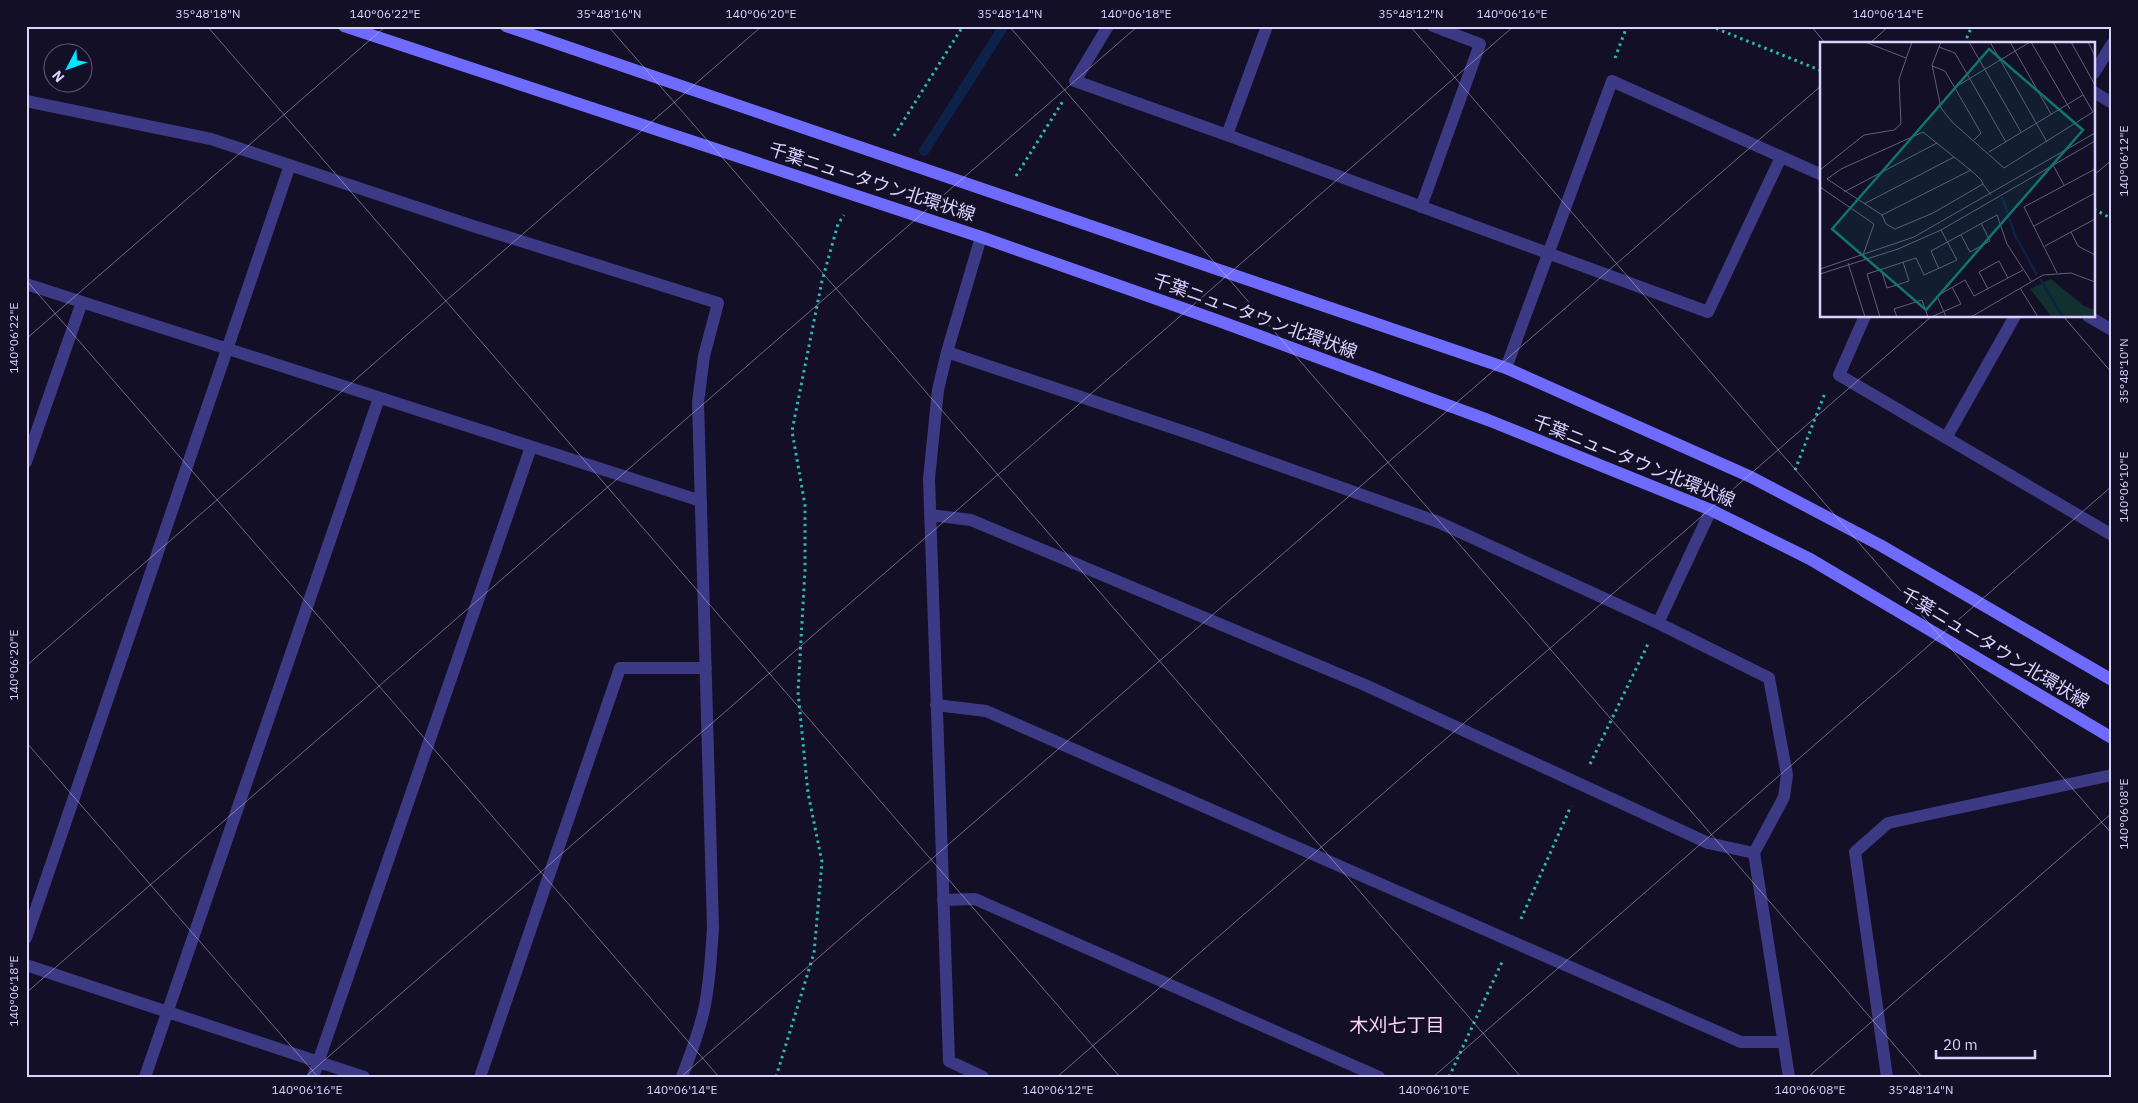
<svg xmlns="http://www.w3.org/2000/svg" width="2138" height="1103" viewBox="0 0 2138 1103" font-family="'IBM Plex Sans','Noto Sans JP',sans-serif">
	<style>
		.lines { fill: none; stroke-linecap: round; stroke-linejoin: round }
		.stream { stroke: #0c2248; stroke-width: 10 }
		.path { stroke: #2fb8b0; stroke-width: 3; stroke-dasharray: 2.5 4; stroke-linecap: butt }
		.street { stroke: #3d3a85; stroke-width: 12 }
		.secondary { stroke: #6f6bff; stroke-width: 12 }
		.ticks { fill: none; stroke: #d9d4ff; stroke-width: 1; stroke-opacity: 0.45 }
		.labels { text-anchor: middle; stroke-width: 5; stroke-linejoin: round; paint-order: stroke }
		.street-label { font-size: 18px; fill: #d9d4ff; stroke: #130f26 }
		.neighbourhood-label { font-size: 19px; fill: #ffd6f0; stroke: #130f26 }
		.inset-river { fill: none; stroke: #0c2248; stroke-width: 2.5 }
		.inset-road { fill: none; stroke: #625e7d; stroke-width: 1 }
		.view { fill: #0f766e; fill-opacity: 0.15; stroke: #0f766e; stroke-width: 2.5 }
		.inset-edge { fill: none; stroke: #d9d4ff; stroke-width: 2.5 }
		.neatline { fill: none; stroke: #d9d4ff; stroke-width: 2 }
		.ticks-label { font-size: 12px; text-anchor: middle; fill: #d9d4ff }
	</style>
	<rect width="100%" height="100%" fill="#130f26"/>
	<g class="lines">
		<path class="stream" d="M924 151 1004 26"/>
		<path class="path" d="M1710 26 1822 71
			M1964 44 1972 26
			M1615 58 1627 26
			M894 136 963 26
			M1016 176 1063 101
			M2094 209 2112 219
			M1795 470 1825 393
			M1590 764 1648 644
			M1521 919 1571 806
			M776 1077 814 953 822 862 808 793 798 692 805 570V505L792 431 822 281 838 224 844 215
			M1449 1077 1502 962"/>
		<path class="street" d="M1108 26 1075 81 1227 135 1708 312 1781 157
			M2094 73 2112 44
			M2094 92 2112 103
			M26 101 211 139 473 226 718 303 704 356 698 402 713 928C711 955 710 983 704 1010 699 1033 690 1055 682 1077
			M1227 135 1267 26
			M1421 207 1480 44 1433 26
			M981 237 947 352 938 390 929 479 949 1061 983 1077
			M26 284 701 501
			M1865 316 1839 375 2112 535
			M2088 316 2112 330
			M947 352 1194 435 1438 522 1658 623 1769 678 1787 775 1784 797 1754 853 1789 1077
			M1506 368 1612 81 1822 175
			M1946 438 2015 316
			M26 462 82 302
			M930 515 971 520 1365 685 1708 843 1754 853
			M1658 623 1711 510
			M936 705 986 711 1741 1042H1783
			M943 900 975 899 1379 1077
			M26 938 290 165
			M26 965 364 1077
			M145 1077 379 398
			M313 1077 531 447
			M480 1077 620 668H706
			M1887 1077 1855 852 1888 823 2112 775"/>
		<path class="secondary" d="M344 26 981 237 1219 321 1488 420 1711 510 1810 559 2112 738
			M506 26 1506 368 1751 477 1880 545 2112 680"/>
	</g>
	<path class="ticks" d="M207 26 1120 1077M608 26 1521 1077M1009 26 1922 1077M1410 26 2112 834M1811 26 1826 44M1869 44 1889 26M2094 175 2112 160M26 280 719 1077M2063 316 2112 373M26 339 386 26M26 666 762 26M26 742 318 1077M26 993 1138 26M305 1077 1514 26M681 1077 1822 85M1057 1077 1932 316M1433 1077 2112 486M1808 1077 2112 813"/>
	<g class="labels">
		<g class="street-label">
			<text transform="translate(872 182) rotate(18)" y="6">千葉ニュータウン北環状線</text>
			<text transform="translate(1255 316) rotate(20)" y="6">千葉ニュータウン北環状線</text>
			<text transform="translate(1634 461) rotate(22)" y="6">千葉ニュータウン北環状線</text>
			<text transform="translate(1995 648) rotate(31)" y="6">千葉ニュータウン北環状線</text>
		</g>
		<g class="neighbourhood-label">
			<text x="1397" y="1032">木刈七丁目</text>
		</g>
	</g>
	<g transform="translate(1820 42)">
		<rect width="275" height="275" fill="#130f26"/>
		<path d="M231 237 264 264 275 268V275H232L210 247Z" fill="#12302f"/>
		<path class="inset-river" d="M182 155 195 193 217 233M220 237 243 275"/>
		<path class="inset-road" d="M45 0 86 16M121 0 112 23 121 66 132 80 184 126 273 70 233 0M149 0 201 90M170 0 227 100M190 0 231 72M211 0 250 67M251 0 275 43M268 0 275 14M119 5 135 11 186 100M112 24 125 29 161 91 154 98M134 46 210 0M169 110 263 53M233 123 244 143M0 128 44 93 74 88 81 82 79 37 92 0M163 142 113 171 75 187 66 182 62 173 7 137 21 127 103 90 154 131 161 138 163 142 171 153M0 145 54 182 43 213M24 150 117 101M44 162 134 115M62 173 151 128M214 184 275 151M251 190 258 204 275 213M141 193 150 210 170 199 161 181M225 204 275 177M28 221 45 275M0 227 94 195 275 91M61 227 67 246 89 239 83 220M119 227 111 209 177 173 187 202 211 239M237 231 204 165 275 127M0 232 78 207 121 188 275 99M200 246 218 275M168 247 159 230 179 219 188 236M60 275 47 232 96 216 104 233 137 218 121 188M77 275 74 267 102 258 108 275M111 275 141 262 132 245M126 275 117 254 145 238 154 254 203 228M151 275 223 233 251 231 275 240"/>
		<path class="view" d="M169 7 263 88 106 268 12 187Z"/>
		<rect width="275" height="275" class="inset-edge"/>
	</g>
	<rect width="2138" height="1103" fill="none" stroke="#130f26" stroke-width="55"/>
	<g transform="translate(68 68) rotate(229)"><circle r="24" fill="#130f26" stroke="#625e7d"/>
	<path d="M0-4L9 19L0 12L-9 19Z" fill="#00e5ff"/>
	<text y="-8" font-size="14" font-weight="bold" text-anchor="middle" fill="#d9d4ff">N</text>
	</g>
	<path d="M1936 1050v8h99v-8" fill="none" stroke="#d9d4ff" stroke-width="2.5"/>
	<text x="1943" y="1050" font-size="15" fill="#d9d4ff" stroke="#130f26" stroke-width="4" paint-order="stroke">20 m</text>
	<rect x="28" y="28" width="2082" height="1048" class="neatline"/>
	<g class="ticks-label">
		<text x="208" y="18">35°48'18"N</text>
		<text x="385" y="18">140°06'22"E</text>
		<text x="609" y="18">35°48'16"N</text>
		<text x="761" y="18">140°06'20"E</text>
		<text x="1010" y="18">35°48'14"N</text>
		<text x="1136" y="18">140°06'18"E</text>
		<text x="1411" y="18">35°48'12"N</text>
		<text x="1512" y="18">140°06'16"E</text>
		<text x="1888" y="18">140°06'14"E</text>
		<text transform="translate(2124 161) rotate(-90)" y="4">140°06'12"E</text>
		<text transform="translate(14 338) rotate(-90)" y="4">140°06'22"E</text>
		<text transform="translate(2124 371) rotate(-90)" y="4">35°48'10"N</text>
		<text transform="translate(2124 487) rotate(-90)" y="4">140°06'10"E</text>
		<text transform="translate(14 665) rotate(-90)" y="4">140°06'20"E</text>
		<text transform="translate(2124 814) rotate(-90)" y="4">140°06'08"E</text>
		<text transform="translate(14 991) rotate(-90)" y="4">140°06'18"E</text>
		<text x="307" y="1094">140°06'16"E</text>
		<text x="682" y="1094">140°06'14"E</text>
		<text x="1058" y="1094">140°06'12"E</text>
		<text x="1434" y="1094">140°06'10"E</text>
		<text x="1810" y="1094">140°06'08"E</text>
		<text x="1921" y="1094">35°48'14"N</text>
	</g>
</svg>
